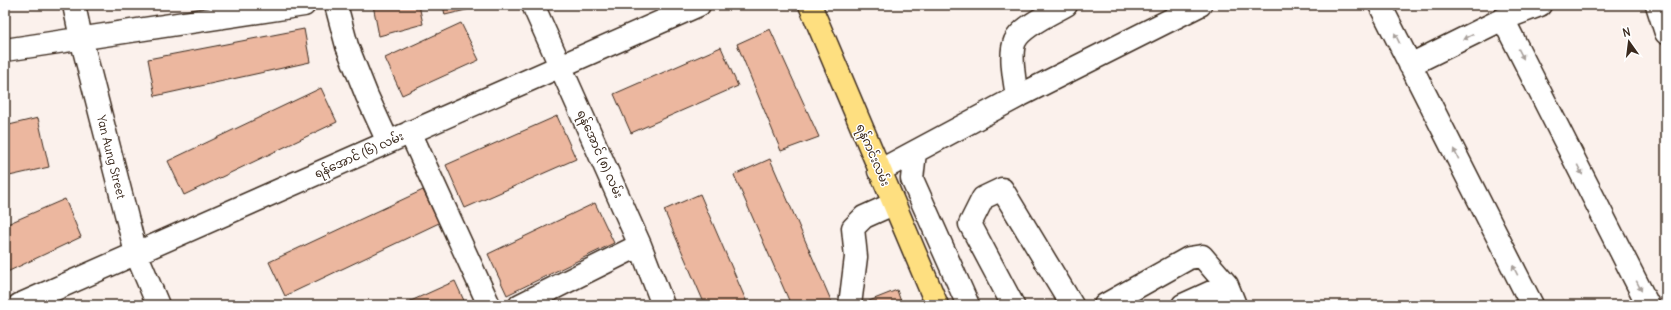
<svg xmlns="http://www.w3.org/2000/svg" width="1671" height="310" viewBox="0 0 1671 310" font-family="Delius,'Noto Sans Myanmar',sans-serif">
	<style>
		.building { fill: #ecb79f; stroke: #3b2a1e }
		.lines { fill: none; stroke-linecap: round; stroke-linejoin: round }
		.minor-casing { stroke: #3b2a1e; stroke-width: 25 }
		.major-casing { stroke: #3b2a1e; stroke-width: 25 }
		.minor { stroke: #fff; stroke-width: 22 }
		.major { stroke: #fedf80; stroke-width: 22 }
		.oneway { fill: #a79f9a }
		.labels { text-anchor: middle; stroke-width: 3; stroke-linejoin: round; paint-order: stroke }
		.street-label { font-size: 12px; fill: #3b2a1e; stroke: #fff }
	</style>
	<rect width="100%" height="100%" fill="#fbf1ec"/>
	<filter id="ink" filterUnits="userSpaceOnUse"><feTurbulence type="fractalNoise" baseFrequency=".025" numOctaves="2"/><feDisplacementMap in="SourceGraphic" scale="8" xChannelSelector="R" yChannelSelector="G"/><feConvolveMatrix kernelMatrix="1 2 1 2 8 2 1 2 1" color-interpolation-filters="sRGB"/></filter>
	<g filter="url(#ink)">
		<path class="building" d="M373 5H419L423 24 379 36Z
			M443 5H487L445 15Z
			M461 23 479 60 402 95 385 58Z
			M304 29 310 62 155 96 148 59Z
			M770 29 819 137 781 151 737 44Z
			M721 47 738 86 631 133 614 94Z
			M321 88 337 122 184 195 168 161Z
			M557 116 576 159 465 208 446 165Z
			M38 118 49 167 5 177V126Z
			M770 159 833 305H791L734 175Z
			M423 190 439 223 285 296 269 262Z
			M700 194 748 305H705L664 210Z
			M65 199 81 237 5 273V225Z
			M595 203 614 243 507 295 488 254Z
			M455 281 466 305H402Z
			M897 290 902 305H859Z"/>
		<g class="lines">
			<defs>
				<path id="minor" d="M74 5 81 38 136 253 158 305
					M336 5 347 46 367 96 388 142
					M533 5 640 245 663 305
					M1380 5 1532 305
					M1657 5 1666 33
					M1503 19 1648 305
					M5 50 304 5
					M1410 65 1503 19 1540 5
					M1017 97C1015 82 1009 55 1015 41 1022 26 1052 13 1066 5
					M410 132 489 305
					M915 152 912 179 968 305
					M879 171 1017 97 1200 5
					M19 305 699 5
					M520 305 640 245
					M850 305 856 257 853 228 864 217 893 204
					M1013 305 970 224 983 198 1002 189 1072 305
					M1105 305 1189 258 1202 256 1227 285 1235 305
					M1183 305 1227 285"/>
				<path id="major" d="M810 5 937 305"/>
			</defs>
			<use href="#minor" class="minor-casing"/>
			<use href="#major" class="major-casing"/>
			<use href="#minor" class="minor"/>
			<use href="#major" class="major"/>
		</g>
		<defs><path id="oneway-solid" d="M-6-.8H1V-3.2L6.5 0L1 3.2V.8H-6Z"/></defs>
		<g class="oneway">
			<use href="#oneway-solid" transform="translate(1468 37) rotate(154)"/>
			<use href="#oneway-solid" transform="translate(1397 38) rotate(-116)"/>
			<use href="#oneway-solid" transform="translate(1521 54) rotate(63)"/>
			<use href="#oneway-solid" transform="translate(1456 154) rotate(-117)"/>
			<use href="#oneway-solid" transform="translate(1580 170) rotate(63)"/>
			<use href="#oneway-solid" transform="translate(1515 270) rotate(-117)"/>
			<use href="#oneway-solid" transform="translate(1639 286) rotate(63)"/>
		</g>
	</g>
	<g class="labels">
		<g class="street-label">
			<text transform="translate(600 154) rotate(66)" y="4">ရန်အောင် (၈) လမ်း</text>
			<text transform="translate(359 155) rotate(-24)" y="4">ရန်အောင် (၆) လမ်း</text>
			<text transform="translate(873 155) rotate(67)" y="4">ရန်ကင်းလမ်း</text>
			<text transform="translate(111 157) rotate(76)" y="4">Yan Aung Street</text>
		</g>
	</g>
	<rect width="1671" height="310" fill="none" stroke="#fff" stroke-width="20"/>
	<rect x="10" y="10" width="1651" height="290" fill="none" stroke="#3b2a1e" stroke-width="1.5" filter="url(#ink)"/>
	<g transform="translate(1629 42) rotate(346)" stroke="#ffffff" stroke-width="3" paint-order="stroke">
	<path d="M0-3L7 15L0 10L-7 15Z" fill="#3b2a1e"/>
	<text y="-6" font-size="11" font-weight="bold" text-anchor="middle" fill="#3b2a1e">N</text>
	</g>
</svg>
